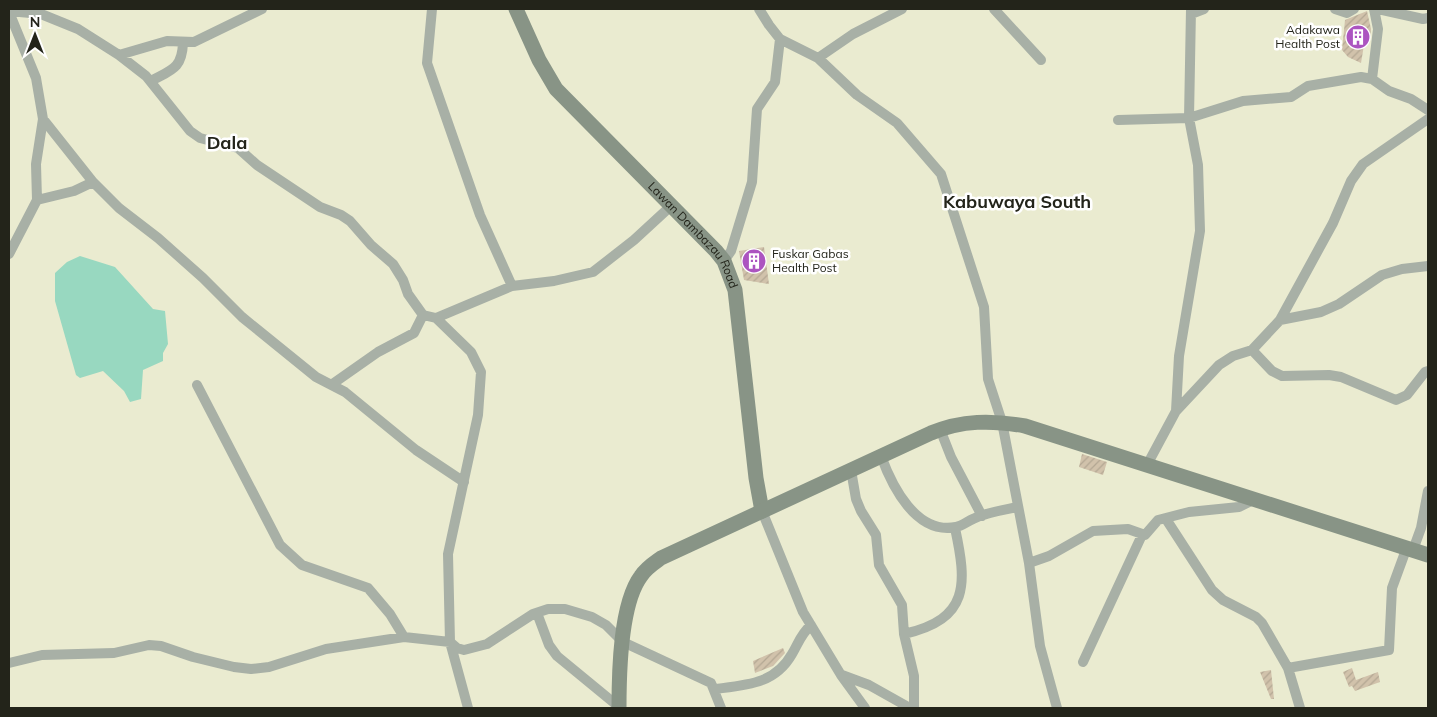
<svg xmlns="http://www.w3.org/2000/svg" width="1437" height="717" viewBox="0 0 1437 717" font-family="Mulish,sans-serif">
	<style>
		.water { fill: #98d8c0 }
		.building { fill: url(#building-hatch) }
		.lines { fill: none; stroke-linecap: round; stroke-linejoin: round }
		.street { stroke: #a8b0a6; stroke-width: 10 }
		.secondary { stroke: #889486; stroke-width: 15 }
		.labels { text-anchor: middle; stroke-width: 5; stroke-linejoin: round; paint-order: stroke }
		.poi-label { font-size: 12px; fill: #23241a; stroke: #fff; text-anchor: end }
		.street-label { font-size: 12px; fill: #23241a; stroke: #fff }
		.district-label { font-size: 18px; font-weight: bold; fill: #23241a; stroke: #fff }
	</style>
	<defs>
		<pattern id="building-hatch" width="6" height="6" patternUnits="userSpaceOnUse" patternTransform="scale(1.25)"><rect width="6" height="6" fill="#d1c2ab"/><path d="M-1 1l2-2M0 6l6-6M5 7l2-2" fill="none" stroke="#b3a793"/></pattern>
	</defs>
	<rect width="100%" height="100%" fill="#eaebd0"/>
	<path class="water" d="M80 256 115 267 153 309 165 311 168 344 163 353V361L143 370 141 399 130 402 124 391 103 371 80 378 76 375 55 301V273L67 262Z"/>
	<path class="building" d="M1367 11 1371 29 1369 43 1364 45 1361 63 1348 57 1342 50 1345 20Z
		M764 247 769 284 744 280 739 251Z
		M1082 454 1107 462 1103 475 1079 467Z
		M783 648 785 653 773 666 755 673 753 661Z
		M1352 668 1356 680 1378 672 1380 682 1355 691 1352 686 1349 687 1343 672Z
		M1271 670 1274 699H1271L1260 672Z"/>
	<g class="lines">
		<path class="street" d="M432 9 427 63 480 215 512 286
			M759 9 769 25 780 39 818 58 857 95 897 123 941 174 984 307 988 379 1002 422 1029 563 1040 646 1057 708
			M994 9 1041 60
			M1335 9 1347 13 1354 9
			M1378 9 1423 19 1428 18
			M9 11 41 14 78 29 119 55 146 76 190 131 200 138 238 148 257 165 320 207 341 215 350 221 371 245 393 264 403 280 408 294 423 315
			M9 12 36 78 43 119 36 164 37 200 9 254
			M1191 14 1204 9
			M119 55 167 41 194 42 262 9
			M818 58 853 34 902 9
			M1372 79 1378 29 1374 9
			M151 81C171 70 182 69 183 43
			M43 119 93 182 119 208 158 238 203 278 242 317 316 377 345 392 416 450 464 482
			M1118 120 1189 118 1243 101 1291 97 1308 86 1361 77 1372 79 1389 91 1411 99 1428 110
			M37 200 74 191 93 182
			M724 261 731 251 752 182 757 109 775 82 780 39
			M436 318 471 352 481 372 478 415 448 554 450 642 468 708
			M1280 320 1321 312 1339 304 1382 275 1402 269 1428 266
			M1252 350 1272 371 1282 376 1329 375 1341 377 1396 400 1407 395 1425 372 1428 371
			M197 385 280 545 302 565 368 588 390 614 404 637
			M331 385 378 352 414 333 423 315 436 318 512 286 554 281 593 272 634 240 672 205
			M1176 411 1219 365 1233 356 1252 350 1280 320 1333 223 1351 181 1363 164 1428 119
			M940 429 951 457 982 516
			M881 456C892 486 916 535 956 527 962 526 968 521 973 519 987 512 1004 510 1018 507
			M1147 465 1176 411 1179 356 1200 231 1198 165 1189 118 1191 9
			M851 470 856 499 861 511 876 535 879 565 902 605 904 634 914 676V708
			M762 511 803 612 841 675 865 708
			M1166 519 1212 590 1223 600 1256 617 1262 623 1288 668 1300 708
			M1413 550 1421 528 1428 491
			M1029 563 1049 556 1093 531 1128 529 1145 535 1158 520 1189 512 1239 507 1253 500
			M537 613 549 645 557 656 619 707
			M904 634C970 619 967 584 955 528
			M1083 662 1142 535
			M9 663 42 655 114 653 149 645 161 646 193 657 234 667 251 669 269 667 326 649 404 637 450 642 457 648 464 650 487 644 533 614 548 609H565L592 617 606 625 623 642 711 683 721 708
			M1288 668 1389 650 1392 588 1407 547
			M842 675 869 685 910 708
			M715 689C747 685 775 684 792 654 799 642 801 634 811 625"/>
		<g class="secondary">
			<path id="s1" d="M516 9 539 60 556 89 716 251 724 261 735 290 756 478 762 511"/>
			<path d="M619 708C619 673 620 604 641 576 646 568 654 563 661 558L931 433C962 420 992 420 1025 426L1428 555"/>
		</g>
	</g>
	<defs>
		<symbol id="building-disc" viewBox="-11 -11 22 22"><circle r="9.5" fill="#ac54c0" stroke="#fff"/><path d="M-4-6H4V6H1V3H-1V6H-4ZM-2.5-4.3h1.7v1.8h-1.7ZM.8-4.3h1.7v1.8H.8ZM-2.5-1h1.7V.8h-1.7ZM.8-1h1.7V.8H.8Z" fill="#fff"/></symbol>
	</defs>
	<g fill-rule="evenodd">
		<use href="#building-disc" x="1344" y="23" width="28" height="28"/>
		<use href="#building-disc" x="740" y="247" width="28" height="28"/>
	</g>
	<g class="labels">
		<g class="poi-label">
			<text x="1340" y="34">Adakawa<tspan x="1340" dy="14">Health Post</tspan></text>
			<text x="772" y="258" text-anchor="start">Fuskar Gabas<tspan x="772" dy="14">Health Post</tspan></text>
		</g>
		<g class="street-label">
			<text dy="4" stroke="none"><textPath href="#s1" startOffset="291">Lawan Dambazau Road</textPath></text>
		</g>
		<g class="district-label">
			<text x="227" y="149">Dala</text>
			<text x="1017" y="208">Kabuwaya South</text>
		</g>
	</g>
	<rect width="1437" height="717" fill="none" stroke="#23241a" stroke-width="20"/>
	<g transform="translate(35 35)" stroke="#ffffff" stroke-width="4" paint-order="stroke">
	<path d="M0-4L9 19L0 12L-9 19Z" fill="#23241a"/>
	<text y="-8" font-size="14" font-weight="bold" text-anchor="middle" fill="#23241a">N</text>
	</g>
</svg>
